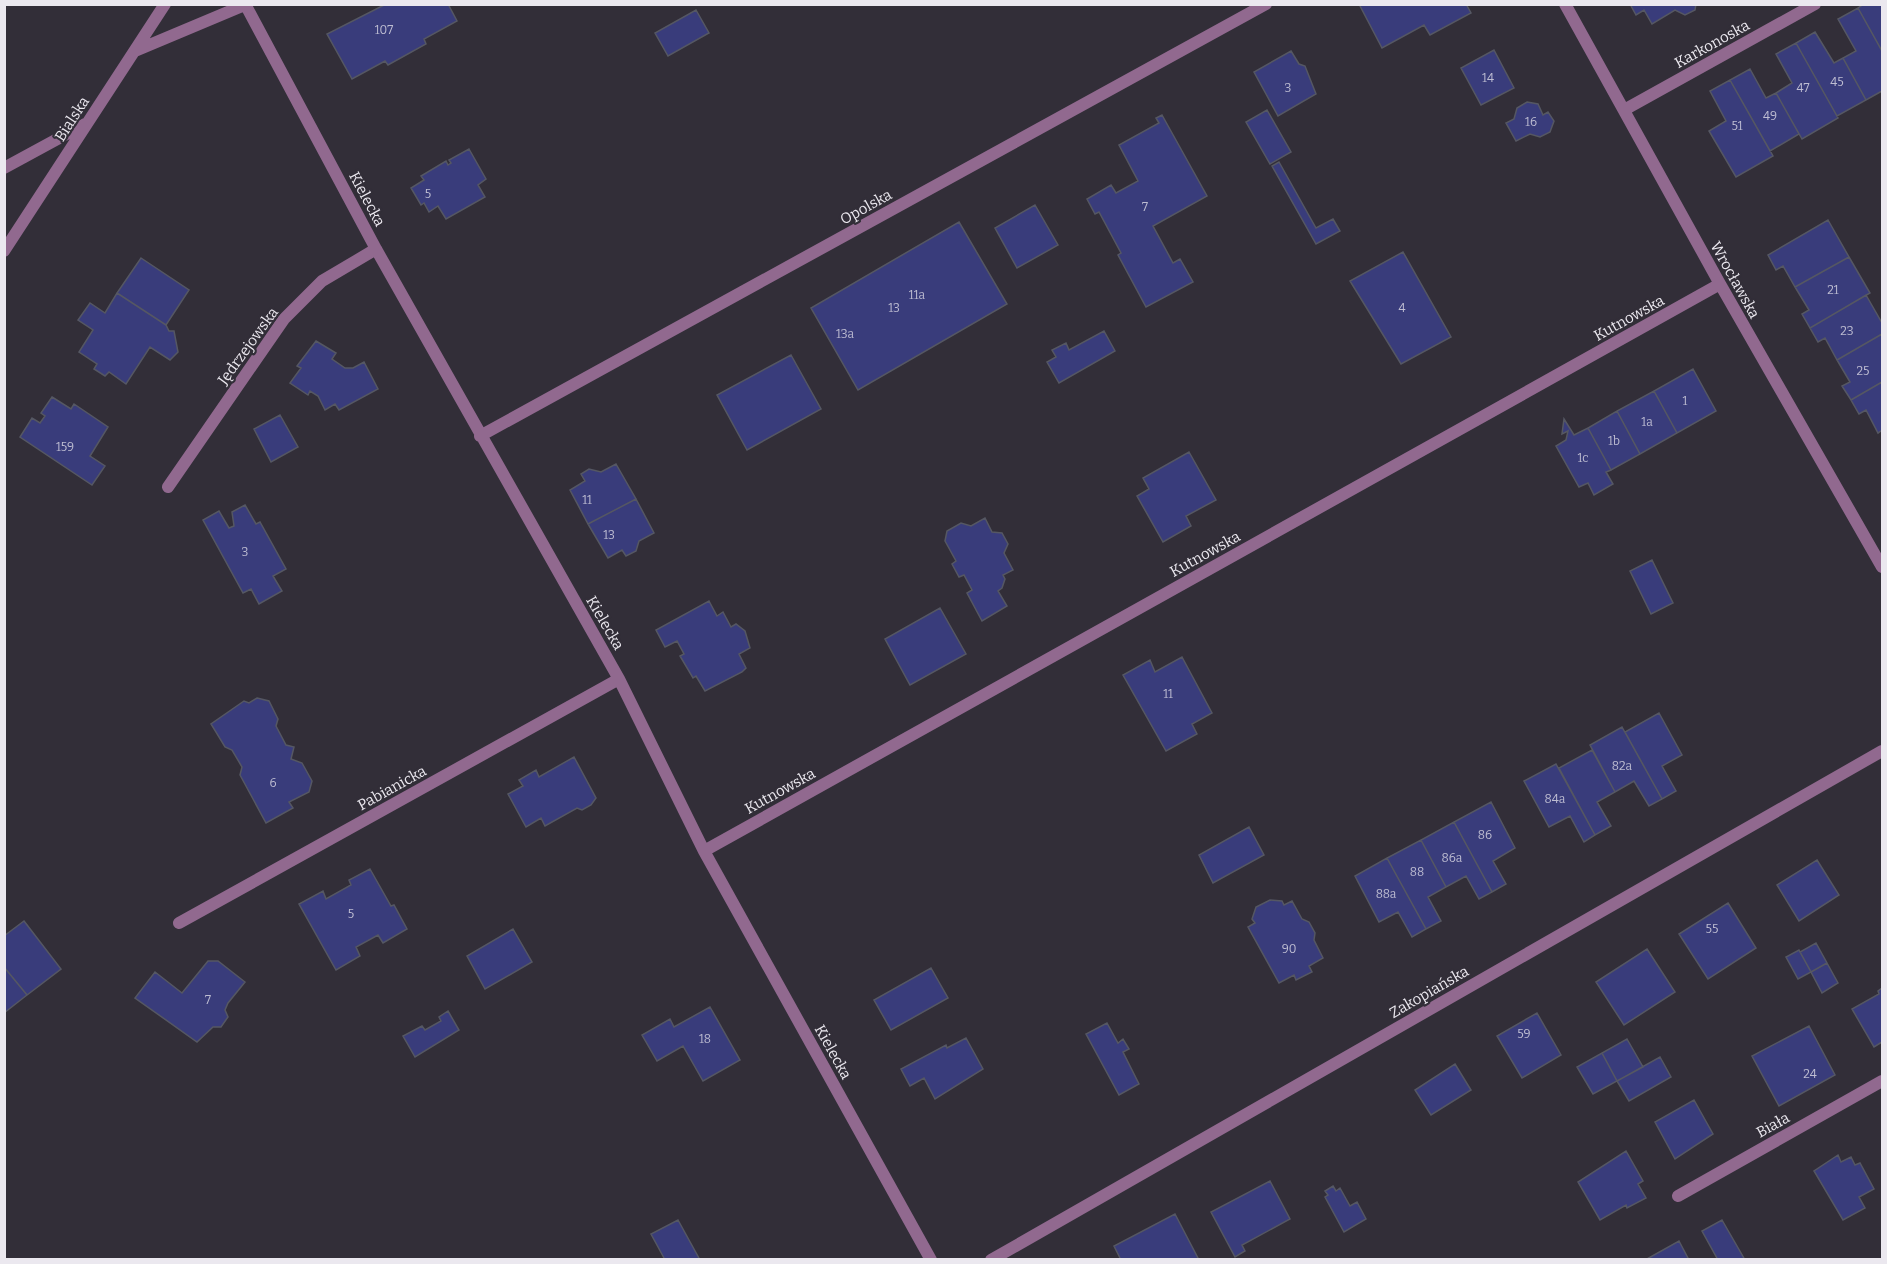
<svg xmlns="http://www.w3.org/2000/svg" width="1887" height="1264" viewBox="0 0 1887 1264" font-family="Bitter,serif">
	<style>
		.building { fill: #393c7b; stroke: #555763; stroke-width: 1.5 }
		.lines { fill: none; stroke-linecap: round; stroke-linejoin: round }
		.minor { stroke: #91698f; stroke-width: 12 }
		.labels { text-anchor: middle; stroke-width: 4.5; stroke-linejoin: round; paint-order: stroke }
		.number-label { font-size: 12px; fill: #bebdd2 }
		.street-label { font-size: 15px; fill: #ebe8ef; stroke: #322e38 }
	</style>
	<rect width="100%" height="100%" fill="#322e38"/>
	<path class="building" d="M386 4H448L457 21 424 39 426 44 388 65 385 61 352 79 327 34Z
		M1359 4H1466L1471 13 1430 35 1424 25 1382 48Z
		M1630 4H1696L1695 10 1685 15 1675 10 1652 24 1644 10 1636 15Z
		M1864 4H1881L1882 7V51L1858 8Z
		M1858 8 1882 51V91L1866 100 1843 58 1856 51 1838 19Z
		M696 10 709 33 668 56 655 33Z
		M1815 32 1834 63 1843 58 1866 100 1837 116 1796 43Z
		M1796 43 1838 118 1802 139 1776 93 1792 83 1776 54Z
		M1494 50 1514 88 1481 105 1461 68Z
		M1291 51 1299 64 1305 66 1316 94 1278 116 1254 72Z
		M1750 69 1766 98 1776 93 1799 134 1770 151 1730 80Z
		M1730 80 1773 156 1736 177 1709 131 1726 121 1710 91Z
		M1527 102 1538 104 1543 115 1548 112 1554 121 1550 132 1540 137 1530 134 1516 141 1506 123 1514 119 1517 108Z
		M1267 110 1291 152 1270 164 1246 122Z
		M1162 115 1207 196 1153 226 1173 263 1180 259 1193 282 1146 307 1118 255 1121 253 1099 212 1095 214 1087 199 1111 185 1116 193 1138 181 1119 145 1159 123 1156 118Z
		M469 149 486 179 478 185 485 197 446 219 438 206 429 212 424 203 421 205 411 188 424 180 421 176 446 161 448 165 451 163 449 160Z
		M1279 162 1316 228 1333 219 1340 231 1316 244 1272 166Z
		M1035 205 1058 245 1017 268 995 228Z
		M1828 220 1849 257 1795 287 1783 266 1776 270 1768 255Z
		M959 222 1007 304 858 390 811 308Z
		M1403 252 1451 337 1401 364 1350 281Z
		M1849 257 1870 293 1810 328 1802 314 1809 310 1795 287Z
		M141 258 189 290 166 325 117 293Z
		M117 293 166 325 169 331H174L178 352 170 360 150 347 126 384 109 372 105 376 94 369 97 364 79 352 93 330 78 320 90 303 105 313Z
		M1866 295 1882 323V334L1837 360 1825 338 1818 342 1810 328Z
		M1104 331 1115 351 1059 383 1047 362 1056 357 1052 350 1066 343 1069 350Z
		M1882 334V382L1851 400 1842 386 1850 382 1837 360Z
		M316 341 336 353 332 359 345 368H353L364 362 378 389 339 410 335 404 325 410 318 396 310 391 308 395 290 383 301 368 297 366Z
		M791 355 821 409 747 450 717 395Z
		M1693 369 1716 411 1677 433 1654 391Z
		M1882 382V430L1878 433 1866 410 1859 414 1851 400Z
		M1654 391 1677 433 1640 454 1617 411Z
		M52 397 71 409 74 404 108 427 90 456 105 466 92 485 20 437 32 418 40 423 45 416 41 413Z
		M1617 411 1640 454 1611 470 1588 428Z
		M280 415 298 447 271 462 254 429Z
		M1564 419 1574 435 1588 428 1611 470 1606 472 1613 484 1594 495 1588 483 1579 487 1556 446 1566 440 1568 431 1562 434Z
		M1189 452 1216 500 1186 516 1191 526 1163 542 1137 496 1149 489 1143 478Z
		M616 464 636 499 588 524 570 490 585 481 581 474 589 469 601 472Z
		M636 499 654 533 639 541 636 551 626 556 622 550 608 558 588 524Z
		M245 505 256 524 260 522 286 569 273 576 282 591 259 604 251 589 243 593 203 520 219 511 229 528 234 526 232 512Z
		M985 518 992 532 1002 533 1008 544 1004 553 1013 570 1003 575 1005 579 1002 588 998 591 1007 606 982 621 967 593 972 590 964 575 959 577 952 564 956 561 945 541 947 531 961 523 971 526Z
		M1652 560 1673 603 1651 614 1630 571Z
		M709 601 717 616 723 612 731 627 736 624 745 631 750 648 739 654 746 668 742 672 705 691 696 676 693 678 680 656 684 654 677 641 665 647 656 630Z
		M940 608 966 654 910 685 885 639Z
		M1182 657 1212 713 1192 724 1197 734 1166 751 1123 675 1150 660 1155 672Z
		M257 698 269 701 278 719 276 726 286 745 294 747 291 759 302 763 312 781 309 792 289 802 293 808 266 823 240 775 242 767 232 750 225 747 211 724 244 701 249 703Z
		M1659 713 1682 755 1662 766 1676 791 1662 799 1625 732Z
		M1622 727 1662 799 1649 806 1634 781 1615 792 1590 745Z
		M1592 750 1615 792 1597 802 1611 826 1595 835 1559 768Z
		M574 757 596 798 591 805 582 810 577 808 545 826 541 818 526 827 508 794 523 786 519 780 536 770 539 777Z
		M1556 764 1595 835 1584 842 1570 816 1549 827 1524 781Z
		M1491 802 1515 848 1493 861 1506 884 1492 892 1454 822Z
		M1454 822 1492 892 1479 899 1466 876 1446 887 1421 840Z
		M1249 827 1264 855 1213 883 1199 855Z
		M1421 840 1446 887 1428 897 1441 921 1426 929 1387 858Z
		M1387 858 1426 929 1412 937 1398 912 1379 922 1355 876Z
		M1817 860 1839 895 1799 921 1777 885Z
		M370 869 391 906 394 905 407 929 383 943 378 935 356 947 360 956 336 970 299 904 323 891 326 899 351 885 349 880Z
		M1270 900 1282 901 1284 905 1292 901 1302 919 1309 922 1315 933 1314 940 1323 958 1309 966 1312 972 1296 980 1294 975 1279 983 1248 927 1255 923 1252 919 1256 907Z
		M1728 903 1756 948 1708 979 1679 934Z
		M24 921 61 969 27 995 4 967V936Z
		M513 929 532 962 485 989 467 956Z
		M1816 943 1827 963 1811 972 1800 952Z
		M1647 949 1675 992 1624 1025 1596 982Z
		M1799 950 1811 972 1798 979 1786 957Z
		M208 961H218L245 982 228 1003 225 1010 228 1017 221 1027H213L197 1042 135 998 155 972 182 993Z
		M1827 963 1838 983 1822 993 1811 972Z
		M4 967 27 995 4 1013Z
		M931 968 948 998 891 1030 874 1000Z
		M1882 988V1042L1874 1047 1852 1009 1879 994 1878 991Z
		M710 1007 740 1060 703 1081 683 1046 657 1061 642 1035 670 1019 674 1027Z
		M448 1011 459 1030 415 1057 403 1036 422 1026 425 1030 441 1021 439 1017Z
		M1537 1013 1561 1055 1522 1078 1497 1036Z
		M1107 1023 1118 1043 1123 1039 1129 1049 1123 1052 1139 1084 1119 1095 1086 1034Z
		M1809 1026 1835 1075 1779 1106 1752 1056Z
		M966 1038 983 1069 935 1099 924 1078 910 1086 901 1069 946 1045 947 1048Z
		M1627 1039 1643 1067 1617 1081 1602 1053Z
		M1602 1053 1617 1081 1593 1094 1577 1067Z
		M1660 1057 1671 1077 1629 1101 1617 1081Z
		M1455 1064 1471 1090 1431 1115 1415 1090Z
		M1694 1100 1713 1134 1675 1159 1655 1122Z
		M1626 1151 1643 1181 1638 1184 1646 1198 1627 1208 1626 1205 1600 1220 1578 1182Z
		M1838 1155 1841 1162 1851 1157 1855 1165 1860 1163 1874 1189 1859 1197 1865 1208 1843 1220 1814 1171Z
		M1270 1181 1290 1219 1242 1245 1245 1251 1235 1257 1211 1212Z
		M1333 1186 1336 1191 1340 1188 1350 1206 1357 1202 1366 1219 1344 1232 1325 1197 1328 1195 1325 1191Z
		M1175 1214 1199 1260H1121L1114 1246Z
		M678 1220 700 1260H662L664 1258 651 1234Z
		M1722 1220 1745 1260H1718L1702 1231Z
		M1679 1241 1689 1260H1645Z"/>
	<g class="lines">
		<path class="minor" d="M245 4 376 249 619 679 704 851 931 1260
			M1565 4 1720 284 1882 567
			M135 51 247 4
			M1624 110 1815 4
			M4 168 85 124
			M4 251 165 4
			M480 436 1266 4
			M168 487 284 319 322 281 376 249
			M704 851 1720 284
			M179 923 619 679
			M1678 1196 1882 1081
			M991 1260 1882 751"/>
	</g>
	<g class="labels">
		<g class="number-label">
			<text x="384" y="34">107</text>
			<text x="1488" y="82">14</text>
			<text x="1837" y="86">45</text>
			<text x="1288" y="92">3</text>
			<text x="1803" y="92">47</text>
			<text x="1770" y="120">49</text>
			<text x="1531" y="126">16</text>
			<text x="1737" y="130">51</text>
			<text x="428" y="198">5</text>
			<text x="1145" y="211">7</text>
			<text x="1833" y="294">21</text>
			<text x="917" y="299">11a</text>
			<text x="894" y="312">13</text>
			<text x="1402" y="312">4</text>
			<text x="1847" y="335">23</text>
			<text x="845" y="338">13a</text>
			<text x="1863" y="375">25</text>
			<text x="1685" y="405">1</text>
			<text x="1647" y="426">1a</text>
			<text x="1614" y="445">1b</text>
			<text x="65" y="451">159</text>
			<text x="1583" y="462">1c</text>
			<text x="587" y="504">11</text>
			<text x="609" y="539">13</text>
			<text x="245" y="556">3</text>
			<text x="1168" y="698">11</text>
			<text x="1622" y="770">82a</text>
			<text x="273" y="787">6</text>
			<text x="1555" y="803">84a</text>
			<text x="1485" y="839">86</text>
			<text x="1452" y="862">86a</text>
			<text x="1417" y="876">88</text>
			<text x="1386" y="898">88a</text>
			<text x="351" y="918">5</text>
			<text x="1712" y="933">55</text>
			<text x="1289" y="953">90</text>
			<text x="208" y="1004">7</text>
			<text x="1524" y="1038">59</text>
			<text x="705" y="1043">18</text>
			<text x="1810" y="1078">24</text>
		</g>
		<g class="street-label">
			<text transform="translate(1712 44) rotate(-29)" y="5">Karkonoska</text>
			<text transform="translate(72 119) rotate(-57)" y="5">Bialska</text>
			<text transform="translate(367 199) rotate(62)" y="5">Kielecka</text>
			<text transform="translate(866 207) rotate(-29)" y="5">Opolska</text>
			<text transform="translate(1735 280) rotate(61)" y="5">Wrocławska</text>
			<text transform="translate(1629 318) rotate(-29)" y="5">Kutnowska</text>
			<text transform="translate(248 346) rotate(-54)" y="5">Jędrzejowska</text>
			<text transform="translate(1205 554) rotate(-29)" y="5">Kutnowska</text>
			<text transform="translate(605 623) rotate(60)" y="5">Kielecka</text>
			<text transform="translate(392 788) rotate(-29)" y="5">Pabianicka</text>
			<text transform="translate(780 791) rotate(-29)" y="5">Kutnowska</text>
			<text transform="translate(1429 992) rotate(-30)" y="5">Zakopiańska</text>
			<text transform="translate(833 1052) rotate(61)" y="5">Kielecka</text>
			<text transform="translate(1773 1125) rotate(-29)" y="5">Biała</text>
		</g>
	</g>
	<rect width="1887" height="1264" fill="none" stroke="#ebe8ef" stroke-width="12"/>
</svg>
